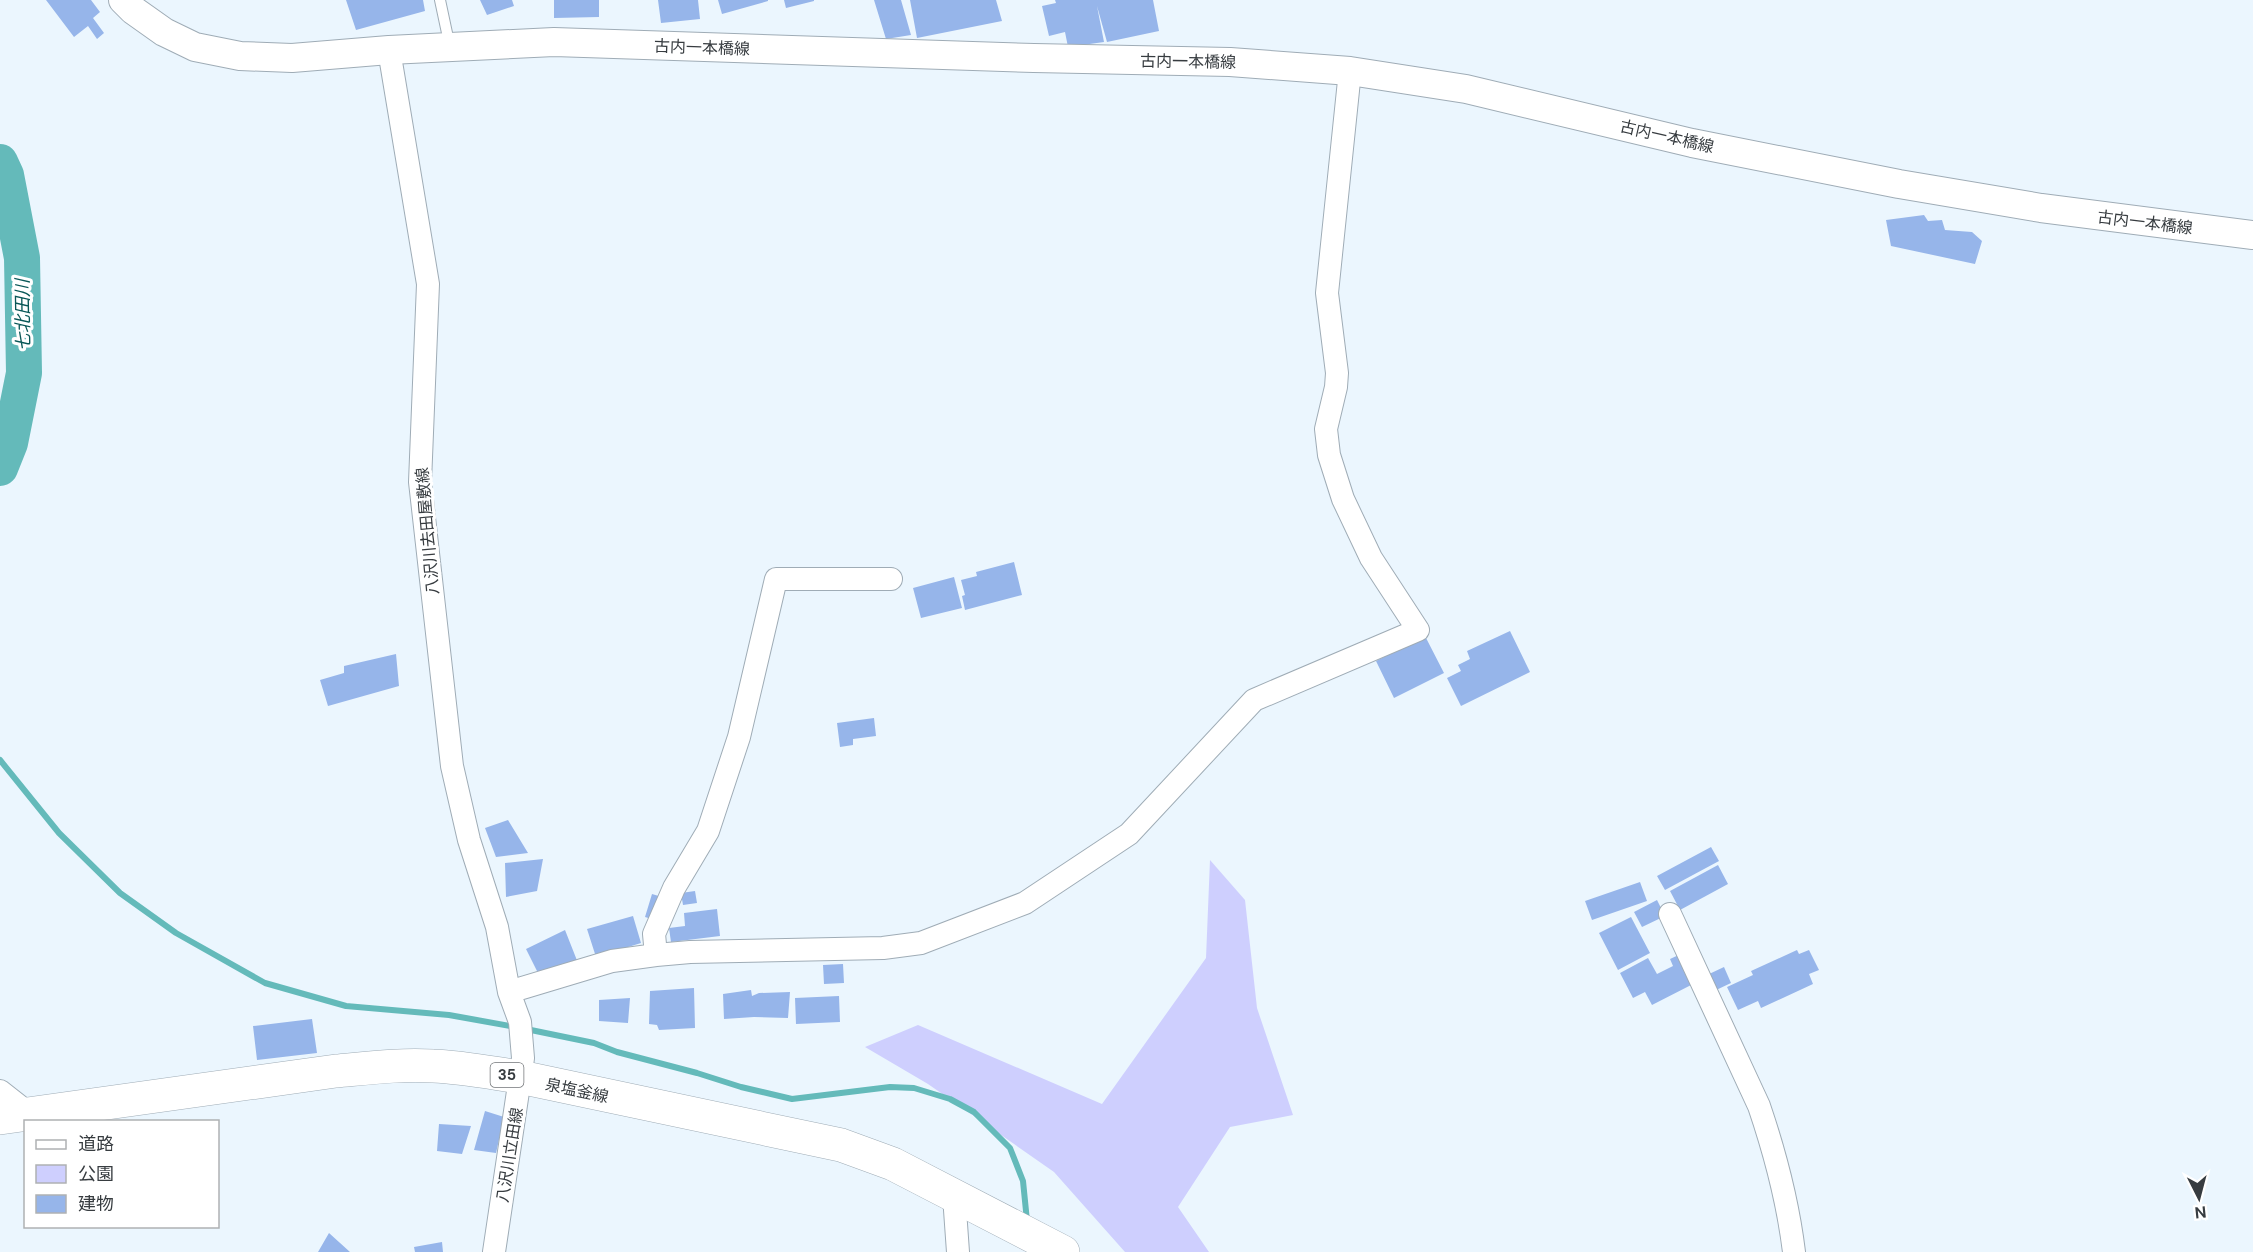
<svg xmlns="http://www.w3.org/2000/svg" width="2253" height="1252" viewBox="0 0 2253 1252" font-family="'DM Sans','Noto Sans JP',sans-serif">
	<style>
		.green { fill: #cecffe }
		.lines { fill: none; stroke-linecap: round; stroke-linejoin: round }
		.stream { stroke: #64baba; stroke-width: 6 }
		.river { stroke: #64baba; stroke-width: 36 }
		.building { fill: #96b5ea }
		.service-casing { stroke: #9facb6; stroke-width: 12 }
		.minor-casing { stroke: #9facb6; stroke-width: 24 }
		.tertiary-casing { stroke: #9facb6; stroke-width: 30 }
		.primary-casing { stroke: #9facb6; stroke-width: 34 }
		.service { stroke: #fff; stroke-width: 10 }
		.minor { stroke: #fff; stroke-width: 22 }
		.tertiary { stroke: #fff; stroke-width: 28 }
		.primary { stroke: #fff; stroke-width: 33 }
		.labels { text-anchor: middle; stroke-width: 6; stroke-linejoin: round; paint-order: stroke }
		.shield { fill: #fff; stroke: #737679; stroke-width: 1.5 }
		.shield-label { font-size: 15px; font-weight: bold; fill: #373c40 }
		.street-label { font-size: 16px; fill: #373c40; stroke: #fff }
		.water-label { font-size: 18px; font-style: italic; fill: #095757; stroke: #fff }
	</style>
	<rect width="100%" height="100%" fill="#ebf6fe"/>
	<path class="green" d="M1210 860 1245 900 1257 1008 1293 1115 1230 1127 1178 1207 1209 1252H1125L1054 1172 928 1084 865 1047 918 1025 1102 1104 1206 958Z"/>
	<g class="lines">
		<path class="stream" d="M0 760 59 833 120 893 176 933 265 983 346 1006 449 1015 516 1027
			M526 1029 594 1043 617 1052 697 1073 741 1087 792 1099 890 1087 914 1088 950 1099 974 1112 1010 1148 1023 1181 1027 1221"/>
		<path class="river" d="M0 162 6 175 22 258 24 373 10 443 0 468"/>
	</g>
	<path class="building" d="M46 0H91L100 12 93 18 104 33 97 39 88 26 74 37Z
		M346 0H423L425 11 356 30Z
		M480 0H512L514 6 487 15Z
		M554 0H599V17L554 18Z
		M658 0H698L700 19 661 23Z
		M718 0H768V1L722 14Z
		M784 0H814V1L786 8Z
		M874 0H901L911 35 886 39Z
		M910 0H996L1002 21 917 38Z
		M1055 0H1153L1159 31 1107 42 1097 6 1104 42 1068 47 1065 32 1049 36 1042 6 1056 3Z
		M1924 215 1928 221 1942 220 1945 230 1972 232 1982 241 1975 264 1891 246 1886 220Z
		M1014 562 1022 595 965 610 962 596 965 595 961 580 977 576 976 572Z
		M954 577 962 608 921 618 913 588Z
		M1510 631 1530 672 1461 706 1447 678 1461 671 1458 665 1470 659 1467 651Z
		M1425 636 1444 673 1394 698 1376 661Z
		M396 654 399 686 328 706 320 680 344 673V666Z
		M874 718 876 736 853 739V745L840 747 837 723Z
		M508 820 528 853 496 857 485 828Z
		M1711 847 1719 861 1665 890 1657 876Z
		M543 859 537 891 506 897 505 863Z
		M1718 865 1728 884 1680 910 1670 891Z
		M1640 882 1647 901 1592 920 1585 901Z
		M695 891 697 903 683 905 681 893Z
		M652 894 662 897 655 920 645 917Z
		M1657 900 1665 916 1642 927 1634 912Z
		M717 909 720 936 671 942 669 928 685 926 684 913Z
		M633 916 641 943 596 957 587 929Z
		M1631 917 1650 953 1618 970 1599 933Z
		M565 930 578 963 540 977 526 949Z
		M1797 950 1799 954 1809 950 1819 970 1809 974 1813 984 1761 1008 1758 1001 1738 1010 1727 987 1753 975 1751 971Z
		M1683 953 1695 983 1652 1005 1645 992 1633 998 1620 973 1648 958 1657 974 1673 966 1670 959Z
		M843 964 844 983 824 984 823 965Z
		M1724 967 1731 983 1714 991 1707 975Z
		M694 988 695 1028 659 1030 657 1025 649 1024 650 991Z
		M751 990 752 996 759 993 790 992 788 1018 754 1017 724 1019 723 994Z
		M839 996 840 1022 796 1024 795 998Z
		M630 998 628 1023 599 1021V1000Z
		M312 1019 317 1053 257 1060 253 1026Z
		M485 1111 504 1117 496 1153 474 1150Z
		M439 1124 471 1126 462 1154 437 1151Z
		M329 1233 350 1252H318Z
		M442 1242 443 1252H415L414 1247Z"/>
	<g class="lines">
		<defs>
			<path id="service" d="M440 0 450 47"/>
			<path id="minor" d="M389 50 428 284 420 482 452 766 469 840 497 927 509 992 520 1022 523 1058 494 1252
				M1670 914 1759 1106C1775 1153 1788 1203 1794 1252
				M656 955 654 934 674 888 708 831 739 737 776 579H891
				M509 992 612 961 656 955 690 952 883 948 921 943 1025 903 1129 834 1254 700 1418 630 1371 558 1343 499 1329 455 1326 429 1336 387 1337 373 1327 293 1350 71
				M0 1091 28 1113
				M954 1196 958 1252"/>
			<path id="tertiary" d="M123 0 133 10 164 32 195 47 240 56 292 58 389 50 554 42 1034 58 1230 62 1350 71 1466 89 1692 143 1899 184 2041 208 2253 235"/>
			<path id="primary" d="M0 1118 336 1071C369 1068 401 1064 433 1066 462 1067 492 1073 520 1077L841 1145 893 1164 1063 1252"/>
		</defs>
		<use href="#service" class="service-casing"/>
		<use href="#minor" class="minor-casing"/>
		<use href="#tertiary" class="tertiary-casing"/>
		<use href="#primary" class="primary-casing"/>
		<use href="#service" class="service"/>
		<use href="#minor" class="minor"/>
		<use href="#tertiary" class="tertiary"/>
		<use href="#primary" class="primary"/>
	</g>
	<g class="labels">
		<rect class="shield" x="490.5" y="1063" width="33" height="24" rx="4.5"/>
		<g class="shield-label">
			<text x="507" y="1080">35</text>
		</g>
		<g class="street-label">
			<text transform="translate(702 47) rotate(2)" y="6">古内一本橋線</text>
			<text transform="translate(1188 61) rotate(1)" y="6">古内一本橋線</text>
			<text transform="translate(1667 136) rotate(13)" y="6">古内一本橋線</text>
			<text transform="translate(2145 222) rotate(7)" y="6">古内一本橋線</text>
			<text transform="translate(427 531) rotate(-95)" y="6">八沢川去田屋敷線</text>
			<text transform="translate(577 1090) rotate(12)" y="6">泉塩釜線</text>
			<text transform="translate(509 1155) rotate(-81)" y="6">八沢川立田線</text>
		</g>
		<g class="water-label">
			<text transform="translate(23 315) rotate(-91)" y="6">七北田川</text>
		</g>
	</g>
	<rect x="24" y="1120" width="195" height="108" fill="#ffffff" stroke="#afb1b3" stroke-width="1.5"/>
	<rect x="36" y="1140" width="30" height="9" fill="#ffffff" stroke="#afb1b3" stroke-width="1.5"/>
	<text x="78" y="1150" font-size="18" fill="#373c40">道路</text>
	<rect x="36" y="1165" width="30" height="18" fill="#cecffe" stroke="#afb1b3" stroke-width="1.5"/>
	<text x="78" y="1180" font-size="18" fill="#373c40">公園</text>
	<rect x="36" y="1195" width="30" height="18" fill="#96b5ea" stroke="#afb1b3" stroke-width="1.5"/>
	<text x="78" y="1210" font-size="18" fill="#373c40">建物</text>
	<g transform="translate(2199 1198) rotate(174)" stroke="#ffffff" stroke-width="4.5" paint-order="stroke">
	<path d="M0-4.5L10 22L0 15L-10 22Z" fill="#373c40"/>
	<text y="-9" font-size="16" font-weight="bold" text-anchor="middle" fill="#373c40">N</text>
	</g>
</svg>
